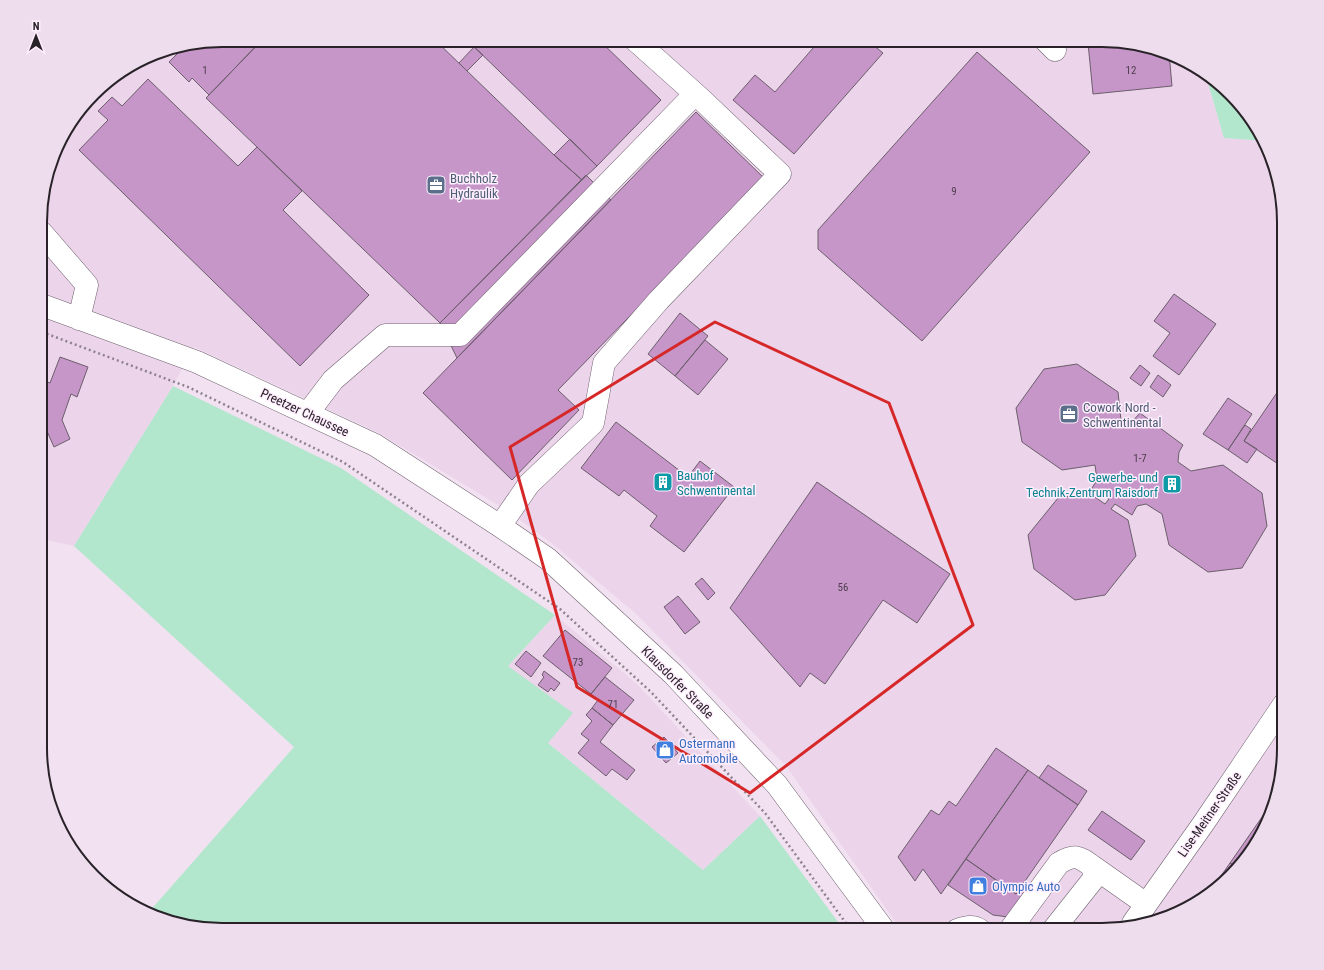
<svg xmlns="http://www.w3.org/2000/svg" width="1324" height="970" viewBox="0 0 1324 970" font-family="'Roboto Condensed',sans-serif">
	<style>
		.built { fill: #ecd5eb }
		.green { fill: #b2e7cd }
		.building { fill: #c596c7; stroke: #6c5e6c }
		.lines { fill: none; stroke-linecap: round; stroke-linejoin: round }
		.minor-casing { stroke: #706270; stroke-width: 23 }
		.path { stroke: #8d828d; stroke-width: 2.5; stroke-dasharray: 2 3; stroke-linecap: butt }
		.minor { stroke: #fff; stroke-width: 22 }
		.marked { fill: none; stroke: #d62828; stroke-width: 3; stroke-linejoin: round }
		.labels { text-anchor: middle; stroke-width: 3; stroke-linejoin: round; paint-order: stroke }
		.number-label { font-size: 11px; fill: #504050 }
		.service-label { font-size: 13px; fill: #4e5e75; stroke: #ffeefe; text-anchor: start }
		.street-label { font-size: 13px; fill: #292329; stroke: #ffeefe }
		.culture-label { font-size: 13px; fill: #0d838f; stroke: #ffeefe; text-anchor: start }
		.shop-label { font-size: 13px; fill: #366cbe; stroke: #ffeefe; text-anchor: start }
		.rim { fill: none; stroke: #292329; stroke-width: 2 }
	</style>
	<rect width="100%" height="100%" fill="#f2e1f1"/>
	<path class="built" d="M222 40H1113L1171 54 1205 73 1224 138 1265 141 1284 211V759L1274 807 1246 859 1183 911 1102 930H901L786 766 635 613 555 546 508 511 379 433 194 347 173 386 74 546 42 539V199L59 141 102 85 153 54Z
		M555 615 637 684 760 816 703 870 548 743 508 666Z"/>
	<path class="green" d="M1205 73 1213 78 1265 141 1224 138Z
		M173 386 341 468 555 615 508 666 573 713 548 743 703 870 760 816 844 930H211L153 916 148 913 294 747 74 546Z"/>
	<path class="building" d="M222 40H262L209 95 192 78 189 82 169 62 183 48Z
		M262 40H435L554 155 582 180 440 323 206 98Z
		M467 40H599L661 100 597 166Z
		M820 40H867L883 53 794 154 733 100 755 75 775 92Z
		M1115 41 1169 53 1172 86 1093 94 1088 43Z
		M474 47 483 55 467 71 459 63Z
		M977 52 1090 152 922 341 818 249V230Z
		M148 79 238 166 257 147 302 191 283 210 369 295 300 366 79 150 108 120 98 111 112 97 122 106Z
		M696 112 764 178 558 390 579 410 512 480 423 393Z
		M570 139 597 166 582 180 554 155Z
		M586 175 611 200 457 358 440 323Z
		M1174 294 1216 324 1179 375 1153 356 1170 333 1154 321Z
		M680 313 708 336 675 376 648 354Z
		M705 340 728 359 698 395 675 376Z
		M60 357 88 367 77 397 71 394 62 420 70 439 54 447 42 420V380L50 383Z
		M1077 364 1118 392 1121 420 1130 424 1140 413 1183 445 1179 452 1178 462 1191 471 1223 465 1262 493 1267 526 1242 568 1208 572 1169 545 1162 514 1146 504 1137 506 1132 515 1115 504 1111 509 1128 520 1136 556 1105 595 1075 600 1034 569 1028 535 1058 498 1089 493 1105 504 1109 499 1092 488 1097 480 1095 465 1062 470 1022 442 1016 408 1044 369Z
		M1140 365 1150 373 1141 386 1130 378Z
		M1158 375 1171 385 1163 397 1150 387Z
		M1276 394 1284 399V468L1244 441Z
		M1228 398 1252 414 1228 450 1203 434Z
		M616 422 688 477 700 461 734 487 684 552 650 526 657 516 624 490 619 496 581 468Z
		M1245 425 1251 429 1244 441 1257 449 1247 463 1228 450Z
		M817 482 950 574 917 623 883 600 825 684 810 673 800 687 730 608Z
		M702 578 715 593 708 600 695 584Z
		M678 596 700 622 685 634 664 607Z
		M565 630 612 668 591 694 543 656Z
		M526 651 541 663 531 677 515 664Z
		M544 671 560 683 554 691 551 688 548 692 538 685 544 677 542 675Z
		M605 677 634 700 613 725 592 708 598 700 591 694Z
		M592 708 613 725 600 742 635 770 627 780 612 769 606 776 578 753 589 740 581 734 592 721 586 715Z
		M664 737 678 753 666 763 652 747Z
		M996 748 1028 770 941 894 923 869 915 881 898 857 931 810 939 815 949 801 956 806Z
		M1048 765 1087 791 1078 805 1039 778Z
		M1028 770 1078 805 1016 894 966 859Z
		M1276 797 1274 807 1246 859 1236 867 1230 863Z
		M1102 811 1145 841 1131 860 1088 830Z
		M966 859 1016 894 1022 884 1028 888 1008 917 993 915 948 885Z
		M1230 863 1236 867 1216 883Z"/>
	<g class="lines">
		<defs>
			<path id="minor" d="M1045 40 1055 50
				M42 233 87 285 79 319
				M42 305 197 362 375 445 500 526 548 559 673 674 777 785 884 930
				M308 413 333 380 385 335H460L695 94
				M500 526 529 484 593 423 604 363 659 300 780 174 701 99 635 40
				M1092 866 1146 904
				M1133 923 1203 824 1284 704
				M957 930C965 927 973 925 980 930
				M1010 930 1059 863C1075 854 1078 856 1092 866L1095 877 1053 930"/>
		</defs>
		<use href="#minor" class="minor-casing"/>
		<path class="path" d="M42 332 188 387 343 462 560 609 651 692 765 813 851 930"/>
		<use href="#minor" class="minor"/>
	</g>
	<path class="marked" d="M715 322 889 403 973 625 750 793 577 687 510 447Z"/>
	<defs>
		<symbol id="office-square" viewBox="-11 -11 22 22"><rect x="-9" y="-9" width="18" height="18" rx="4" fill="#5c6f8a" stroke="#ffeefe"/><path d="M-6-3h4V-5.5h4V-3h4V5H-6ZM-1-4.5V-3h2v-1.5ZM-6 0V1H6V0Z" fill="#fff"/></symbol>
		<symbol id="building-square" viewBox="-11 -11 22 22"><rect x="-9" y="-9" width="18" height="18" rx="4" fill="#0f9aa8" stroke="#ffeefe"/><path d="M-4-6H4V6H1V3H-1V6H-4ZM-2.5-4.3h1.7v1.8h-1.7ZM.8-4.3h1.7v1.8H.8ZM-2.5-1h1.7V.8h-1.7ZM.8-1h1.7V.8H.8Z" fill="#fff"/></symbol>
		<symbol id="shop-square" viewBox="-11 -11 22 22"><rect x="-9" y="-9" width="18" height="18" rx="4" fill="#3f7fe0" stroke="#ffeefe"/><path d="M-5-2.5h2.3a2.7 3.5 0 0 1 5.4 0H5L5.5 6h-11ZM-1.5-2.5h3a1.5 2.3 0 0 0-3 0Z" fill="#fff"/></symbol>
	</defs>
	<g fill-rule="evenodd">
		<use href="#office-square" x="425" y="174" width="22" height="22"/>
		<use href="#office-square" x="1058" y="403" width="22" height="22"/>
		<use href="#building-square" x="652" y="471" width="22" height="22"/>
		<use href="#building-square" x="1161" y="473" width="22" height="22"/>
		<use href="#shop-square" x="654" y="739" width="22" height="22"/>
		<use href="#shop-square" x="967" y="875" width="22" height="22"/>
	</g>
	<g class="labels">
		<g class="number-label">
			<text x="205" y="74">1</text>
			<text x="1131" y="74">12</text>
			<text x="954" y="195">9</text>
			<text x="1140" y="462">1-7</text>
			<text x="843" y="591">56</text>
			<text x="578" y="666">73</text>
			<text x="613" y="708">71</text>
		</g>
		<g class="service-label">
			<text x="450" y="183">Buchholz<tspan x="450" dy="15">Hydraulik</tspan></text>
			<text x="1083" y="412">Cowork Nord -<tspan x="1083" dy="15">Schwentinental</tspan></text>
		</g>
		<g class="street-label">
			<text transform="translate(305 412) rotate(25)" y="5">Preetzer Chaussee</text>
			<text transform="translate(678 682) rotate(45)" y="5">Klausdorfer Straße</text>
			<text transform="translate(1209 814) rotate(-55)" y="5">Lise-Meitner-Straße</text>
		</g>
		<g class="culture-label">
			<text x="677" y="480">Bauhof<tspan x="677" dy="15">Schwentinental</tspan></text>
			<text x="1158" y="482" text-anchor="end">Gewerbe- und<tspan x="1158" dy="15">Technik-Zentrum Raisdorf</tspan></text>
		</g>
		<g class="shop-label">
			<text x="679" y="748">Ostermann<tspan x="679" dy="15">Automobile</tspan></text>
			<text x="992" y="891">Olympic Auto</text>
		</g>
	</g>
	<path d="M0 0H1324V970H0ZM222 47H1102A175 175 0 0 1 1277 222V748A175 175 0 0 1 1102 923H222A175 175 0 0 1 47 748V222A175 175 0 0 1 222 47Z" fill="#eedeed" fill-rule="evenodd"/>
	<path class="rim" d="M222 47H1102A175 175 0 0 1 1277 222V748A175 175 0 0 1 1102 923H222A175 175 0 0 1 47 748V222A175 175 0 0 1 222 47Z"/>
	<g transform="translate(36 36)" stroke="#ffeefe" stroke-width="3" paint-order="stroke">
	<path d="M0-3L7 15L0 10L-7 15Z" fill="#292329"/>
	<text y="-6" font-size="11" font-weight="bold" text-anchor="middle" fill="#292329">N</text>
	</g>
</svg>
